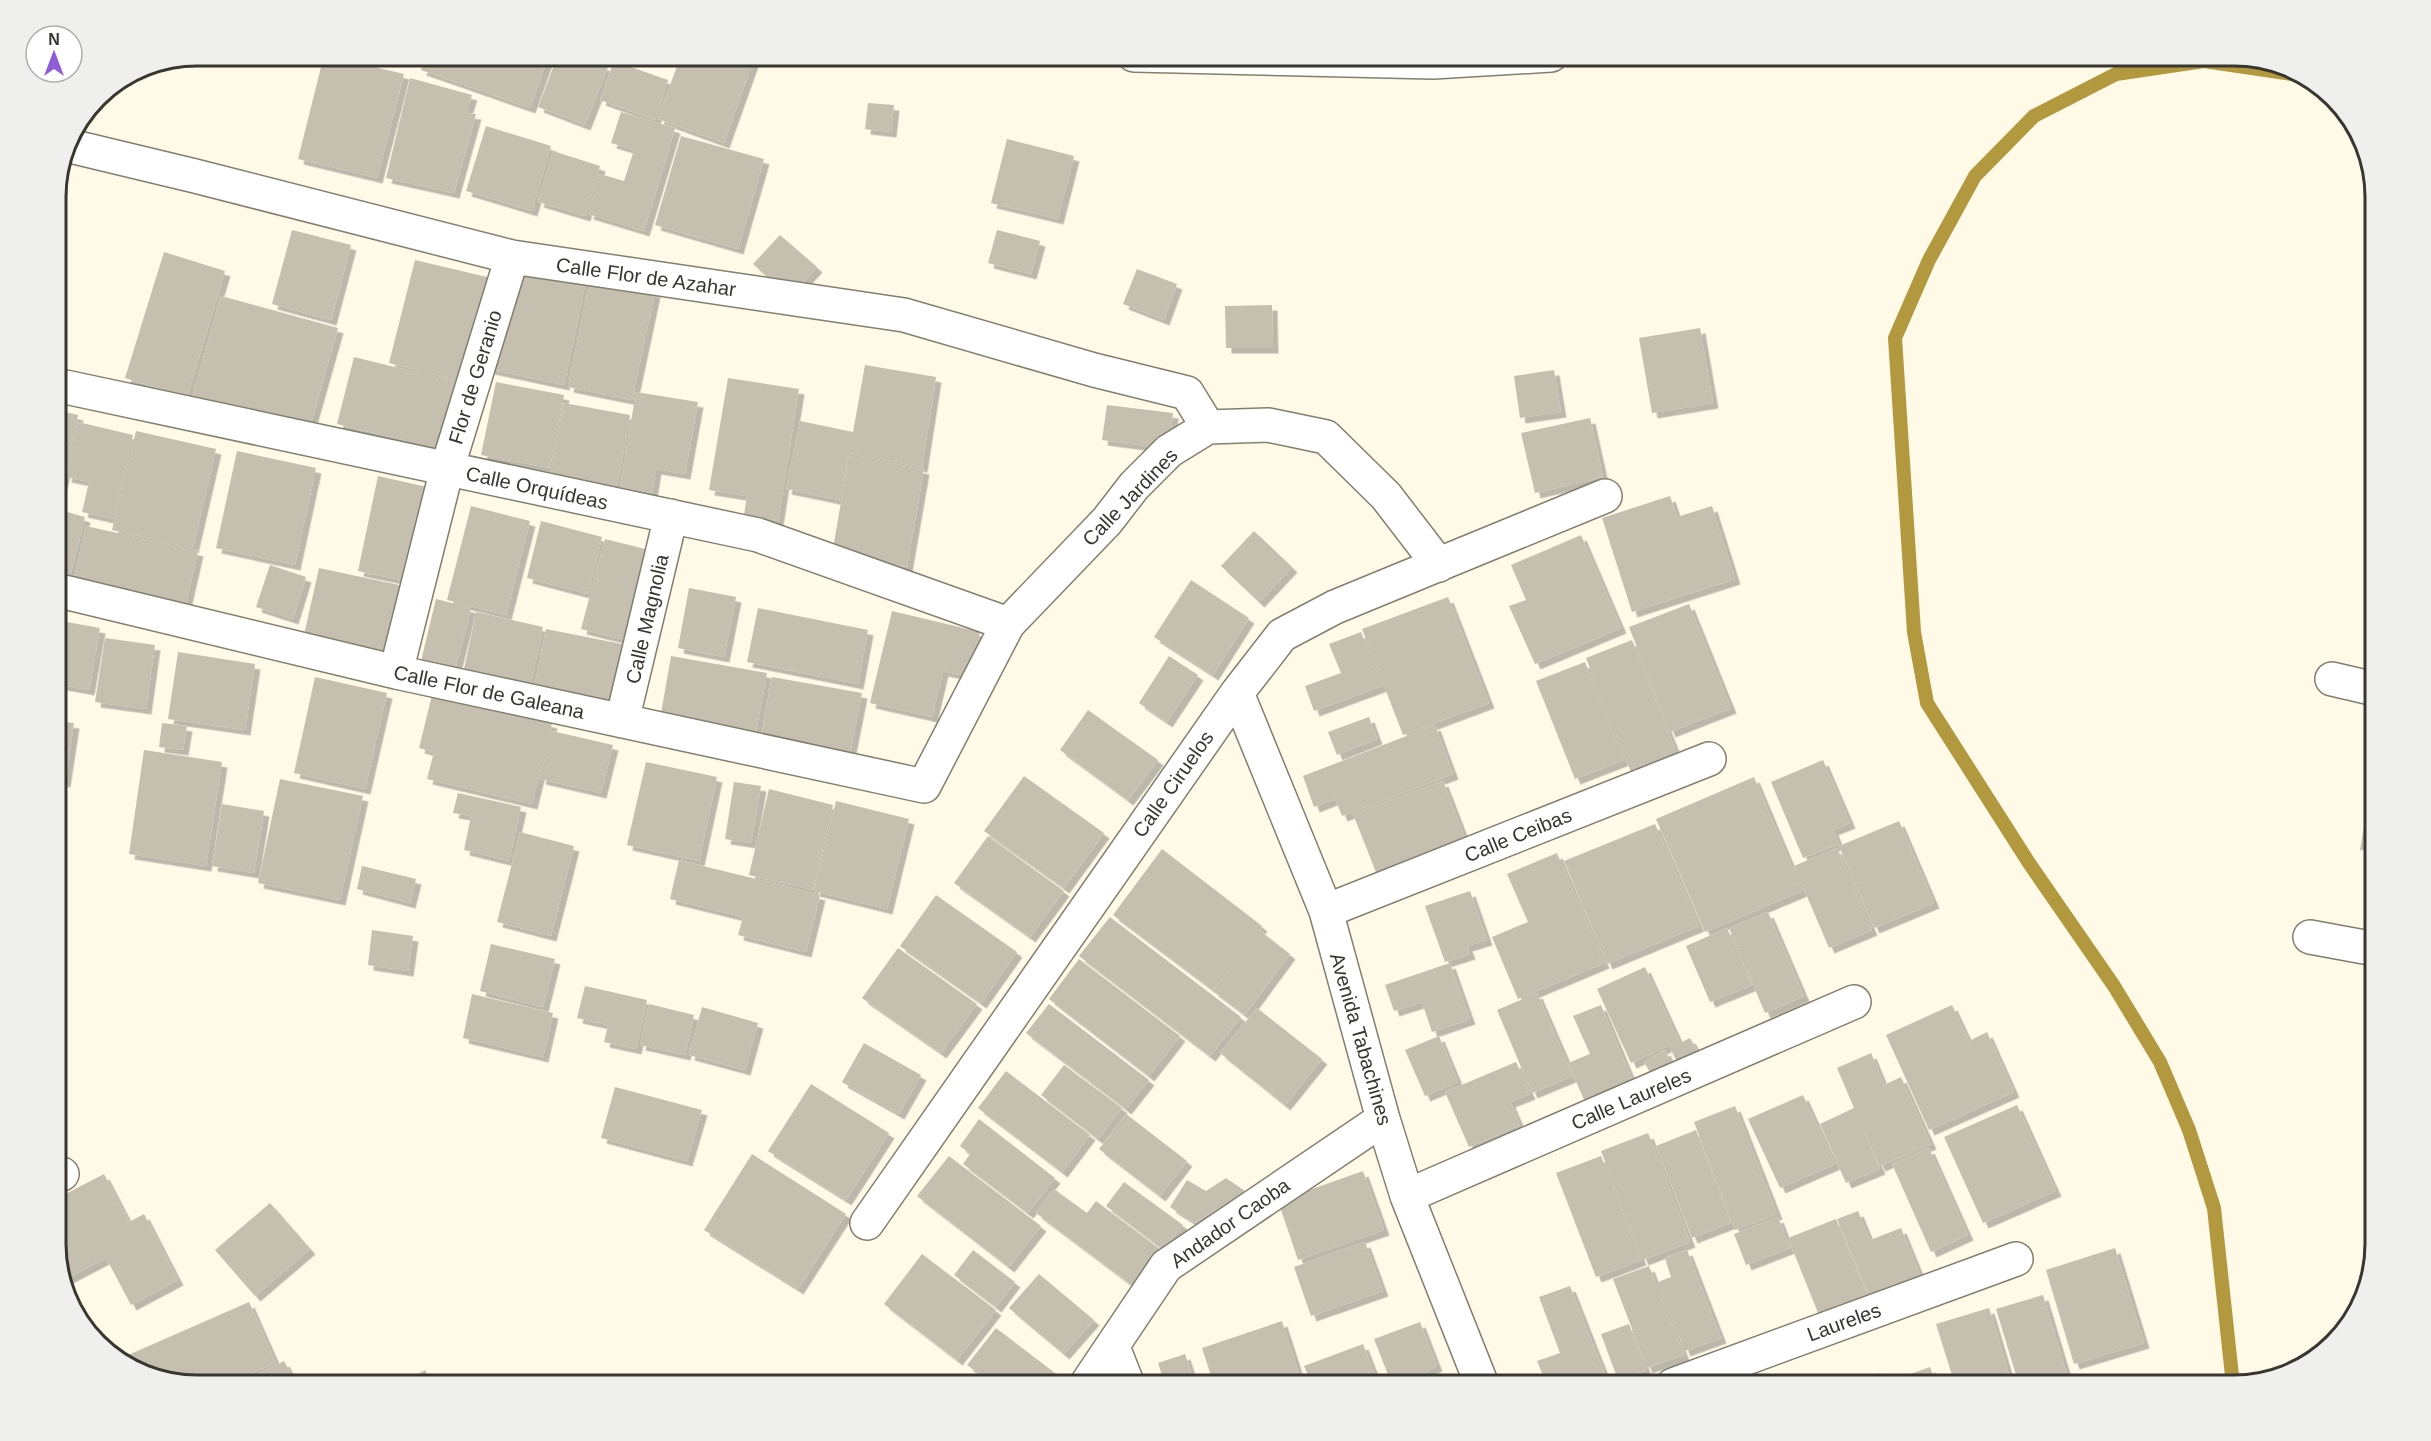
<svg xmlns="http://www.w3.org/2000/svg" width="2431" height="1441" viewBox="0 0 2431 1441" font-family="Helvetica,sans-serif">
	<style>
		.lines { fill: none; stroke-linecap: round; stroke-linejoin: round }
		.stream { stroke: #b2983e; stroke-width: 14 }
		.building { fill: #c4bfae; filter: url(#shadow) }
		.minor-casing { stroke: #837f6f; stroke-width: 36 }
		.minor { stroke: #fff; stroke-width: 33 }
		.labels { text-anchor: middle; stroke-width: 4.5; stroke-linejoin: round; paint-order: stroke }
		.street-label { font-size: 20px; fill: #38362f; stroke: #fff }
		.rim { fill: none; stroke: #38362f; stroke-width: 3 }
	</style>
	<defs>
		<filter id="shadow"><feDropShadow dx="5.5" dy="5.5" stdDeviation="0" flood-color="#0004"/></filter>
	</defs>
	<rect width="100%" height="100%" fill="#fffae8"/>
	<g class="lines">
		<path class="stream" d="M2233 1385 2214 1208 2189 1130 2160 1062 2114 986 2029 863 1927 703 1914 632 1895 338 1929 260 1975 176 2034 116 2116 74 2204 61 2306 76"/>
	</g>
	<path class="building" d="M324 55 404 74 377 178 298 159Z
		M426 55H549L530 108 421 70Z
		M558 55H577L608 67 585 125 538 107Z
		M681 55 755 56 724 143 658 119Z
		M614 61 668 80 655 120 600 100Z
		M410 78 472 95 466 113 476 114 454 193 386 178Z
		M868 103 894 105 891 132 865 129Z
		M621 112 675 128 644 231 588 214 600 174 624 181 634 150 611 143Z
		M486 126 551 146 532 211 466 191Z
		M681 136 764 159 738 249 655 225Z
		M1007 139 1074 156 1058 219 991 203Z
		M553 151 600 166 585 216 538 202Z
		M292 230 351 245 331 320 272 304Z
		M997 230 1040 241 1031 274 988 263Z
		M780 235 817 267 790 297 753 264Z
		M164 252 225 271 187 397 125 378Z
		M415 260 491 278 466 383 389 363Z
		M512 265 586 281 564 385 489 369Z
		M1137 269 1177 284 1164 320 1123 304Z
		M590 279 655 292 632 400 568 387Z
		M221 296 338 328 309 430 192 398Z
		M1272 305 1273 348H1226L1225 306Z
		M1700 328 1713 403 1652 413 1639 338Z
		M354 357 460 383 444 450 337 424Z
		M865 365 936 377 922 467 849 454 839 500 786 489 800 421 853 432Z
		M1554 370 1561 412 1520 418 1514 376Z
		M728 378 799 389 777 527 743 521 747 496 709 490Z
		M496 382 564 395 550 468 481 455Z
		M636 392 698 402 685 474 656 469 652 493 620 487Z
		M564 403 630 415 617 486 551 474Z
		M1107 405 1173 413 1169 449 1102 440Z
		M56 410 78 415 57 505H56Z
		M1590 418 1603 477 1535 493 1521 433Z
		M78 422 133 435 113 519 82 512 89 482 66 477Z
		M136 431 216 449 193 548 112 530Z
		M237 451 316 468 295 565 216 548Z
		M849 456 924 469 907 567 832 554Z
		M378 476 436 489 416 583 358 571Z
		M1670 496 1677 517 1712 506 1735 579 1632 612 1602 518Z
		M471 506 530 521 506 615 447 600Z
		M56 509 85 517 67 588 56 585Z
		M541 521 602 537 588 594 527 578Z
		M86 526 198 551 184 612 72 587Z
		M1254 531 1292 567 1259 602 1221 566Z
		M1581 535 1621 628 1535 664 1509 606 1526 600 1511 565Z
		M605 539 649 550 626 640 581 629Z
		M270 565 306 577 293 619 256 607Z
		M319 568 413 588 397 656 304 635Z
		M1191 580 1249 618 1213 675 1154 637Z
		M689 588 736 597 724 657 678 648Z
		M1448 597 1489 703 1403 735 1362 629Z
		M436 599 471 608 453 678 419 669Z
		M1689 604 1731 708 1670 732 1629 627Z
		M758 608 868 630 858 684 747 662Z
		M892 611 980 632 969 677 943 671 932 717 870 703Z
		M476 612 543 627 530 688 463 674Z
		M56 620 100 628 89 690 56 684Z
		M546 629 632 646 619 710 533 693Z
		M1361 632 1382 686 1314 711 1305 686 1341 673 1329 644Z
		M105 638 155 645 146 709 95 702Z
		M1632 640 1679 759 1633 777 1586 658Z
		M178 652 255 664 245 730 168 719Z
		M671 656 767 673 755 736 660 719Z
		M1169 656 1198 675 1167 722 1139 703Z
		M1585 662 1624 760 1575 779 1536 681Z
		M315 677 387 693 365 789 294 773Z
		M772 677 862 693 849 759 760 742Z
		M432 695 552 723 532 804 427 779 434 752 419 748Z
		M1088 710 1158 760 1128 800 1060 750Z
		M1369 717 1377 739 1337 755 1328 732Z
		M56 721 74 723 65 782 56 780Z
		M162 723 187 726 183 750 159 747Z
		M1435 725 1453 774 1342 816 1335 799 1314 807 1303 776Z
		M552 731 613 745 601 793 540 779Z
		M144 750 222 762 206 866 129 854Z
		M1823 760 1850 823 1833 830 1839 844 1803 858 1771 782Z
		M646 762 717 777 699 861 627 845Z
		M2374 766H2375V800L2369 799Z
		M1024 776 1104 833 1064 888 984 831Z
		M1754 777 1802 891 1705 932 1656 819Z
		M280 779 363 796 340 900 258 883Z
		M1443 781 1466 841 1377 875 1353 814Z
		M734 782 761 786 751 843 725 839Z
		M769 789 833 805 813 890 749 875Z
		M458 793 521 807 509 861 464 850 471 816 453 813Z
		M836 801 909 819 887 909 814 891Z
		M222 804 264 811 254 873 212 866Z
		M2365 820 2375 822V852L2360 850Z
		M1899 821 1934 903 1874 928 1839 846Z
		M1655 824 1699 926 1607 964 1564 861Z
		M520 832 574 846 551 936 497 922Z
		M988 836 1064 891 1030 937 954 883Z
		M1837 848 1872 930 1829 948 1794 866Z
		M1162 849 1262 926 1259 930 1290 954 1245 1015 1213 991 1241 955 1213 990 1113 915Z
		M1557 853 1604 963 1518 999 1492 937 1528 922 1507 874Z
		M679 860 820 895 806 952 738 935 743 917 670 899Z
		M362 866 416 879 410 903 357 889Z
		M1470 891 1487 940 1467 946 1470 954 1445 962 1425 906Z
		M936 895 1017 952 981 1003 900 946Z
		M1768 912 1804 996 1765 1013 1729 928Z
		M1110 917 1241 1017 1210 1056 1079 956Z
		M1727 928 1752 985 1710 1002 1686 946Z
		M372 930 413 936 408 971 368 965Z
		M491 944 555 959 543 1007 480 991Z
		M898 948 977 1004 941 1053 862 998Z
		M1079 959 1180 1036 1149 1076 1049 999Z
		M1450 963 1470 1019 1432 1032 1422 1002 1394 1011 1385 985Z
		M1645 967 1679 1041 1631 1063 1597 989Z
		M585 986 647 1000 636 1049 604 1042 608 1025 577 1018Z
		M1537 993 1573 1076 1532 1093 1497 1010Z
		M472 994 553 1013 543 1057 463 1038Z
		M649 1004 694 1015 685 1055 640 1045Z
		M1049 1004 1149 1080 1126 1109 1026 1033Z
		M1601 1005 1633 1082 1585 1102 1568 1063 1590 1054 1573 1016Z
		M1952 1005 1969 1041 1987 1032 2014 1092 1929 1130 1886 1035Z
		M702 1007 758 1023 745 1070 689 1055Z
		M1257 1008 1322 1059 1285 1105 1220 1053Z
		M1439 1036 1458 1082 1425 1096 1405 1050Z
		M1690 1038 1701 1057 1680 1068 1670 1048Z
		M864 1043 921 1075 899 1114 842 1082Z
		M1665 1050 1675 1070 1655 1081 1644 1062Z
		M1871 1053 1884 1085 1901 1077 1931 1144 1880 1166 1861 1125 1880 1169 1846 1183 1820 1124 1854 1108 1837 1068Z
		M1516 1062 1530 1094 1510 1102 1520 1125 1469 1147 1445 1092Z
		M1064 1065 1122 1108 1098 1139 1041 1095Z
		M1006 1071 1090 1135 1062 1172 978 1108Z
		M811 1084 889 1133 846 1200 768 1151Z
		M615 1087 702 1110 687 1161 601 1138Z
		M1803 1095 1835 1164 1780 1188 1748 1119Z
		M2017 1105 2056 1191 1983 1223 1944 1137Z
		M1735 1106 1777 1214 1735 1230 1694 1122Z
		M1126 1114 1187 1161 1160 1196 1099 1149Z
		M979 1119 1055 1178 1028 1213 963 1164 970 1154 960 1146Z
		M1696 1130 1731 1223 1692 1238 1656 1146Z
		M1648 1133 1690 1242 1643 1260 1601 1151Z
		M1929 1148 1968 1235 1931 1252 1892 1164Z
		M752 1154 846 1214 798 1289 704 1230Z
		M949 1156 1041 1226 1009 1267 917 1196Z
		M1601 1156 1641 1260 1596 1277 1556 1173Z
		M1363 1171 1384 1230 1298 1260 1278 1201Z
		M104 1174 129 1222 144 1214 178 1280 131 1305 106 1258 64 1280 56 1253V1199Z
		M1226 1178 1245 1191 1195 1223 1170 1207 1187 1180 1206 1191Z
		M1124 1182 1183 1225 1164 1250 1106 1206Z
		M1054 1189 1087 1213 1096 1201 1161 1250 1133 1286 1036 1213Z
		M270 1203 310 1249 255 1296 215 1250Z
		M1858 1211 1870 1240 1901 1228 1923 1282 1872 1303 1837 1219Z
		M1778 1217 1790 1248 1746 1265 1734 1234Z
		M1836 1219 1871 1303 1822 1323 1788 1238Z
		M1365 1242 1383 1291 1311 1316 1294 1267Z
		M2115 1248 2144 1343 2074 1364 2046 1270Z
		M973 1250 1015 1282 996 1307 954 1275Z
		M1687 1250 1721 1338 1685 1351 1658 1282 1671 1277 1665 1258Z
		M922 1254 996 1310 957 1360 884 1304Z
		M1649 1266 1684 1355 1647 1368 1613 1279Z
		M1039 1274 1094 1320 1064 1354 1009 1308Z
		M1570 1286 1609 1385H1547L1537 1361 1560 1353 1539 1297Z
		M2043 1295 2067 1375 2030 1385H2019L1996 1309Z
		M249 1302 276 1363 223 1385H197L126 1366 119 1359Z
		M1989 1308 2012 1385H1955L1936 1324Z
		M1282 1321 1298 1371 1255 1385H1214L1202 1348Z
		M1420 1322 1437 1366 1428 1370 1433 1385H1392L1374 1339Z
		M1629 1324 1646 1370 1618 1380 1601 1334Z
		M996 1328 1059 1376 1052 1385H994L967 1365Z
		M1363 1344 1379 1385H1312L1304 1366Z
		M1185 1354 1195 1385H1165L1158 1363Z
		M284 1361 297 1385H237Z
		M1930 1367 1937 1385H1887L1886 1383Z
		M425 1370 434 1385H399Z
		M1880 1373 1885 1385H1849Z
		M978 1375 992 1385H970Z
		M1290 1376 1294 1385H1261Z"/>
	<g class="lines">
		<defs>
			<path id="minor" d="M1134 55 1433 62 1551 55
				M66 145 195 176 512 257 904 315 1094 370 1187 393 1208 427
				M56 385 758 535 1008 624
				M56 590 396 672 924 786 1008 624 1107 521 1134 486 1169 451 1208 427 1268 425 1326 437 1386 496 1439 565
				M396 672 447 469 512 257
				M2332 679 2375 689
				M1237 693 1326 911 1383 1119 1407 1196 1482 1385
				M622 721 671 516
				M1326 911 1709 759
				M2310 937 2375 949
				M56 1176 62 1174
				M1407 1196 1854 1002
				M867 1223 1237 693 1282 635 1335 607 1605 496
				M1113 1347 1128 1385
				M1086 1385 1166 1266 1383 1119
				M1673 1385 2016 1259"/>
		</defs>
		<use href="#minor" class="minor-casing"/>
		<use href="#minor" class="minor"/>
	</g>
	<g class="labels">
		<g class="street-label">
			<text transform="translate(646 277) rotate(8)" y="7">Calle Flor de Azahar</text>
			<text transform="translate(475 377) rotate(-73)" y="7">Flor de Geranio</text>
			<text transform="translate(537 488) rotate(12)" y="7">Calle Orquídeas</text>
			<text transform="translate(1130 497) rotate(-46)" y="7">Calle Jardines</text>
			<text transform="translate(647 619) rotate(-77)" y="7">Calle Magnolia</text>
			<text transform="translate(489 692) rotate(12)" y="7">Calle Flor de Galeana</text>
			<text transform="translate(1173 784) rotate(-55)" y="7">Calle Ciruelos</text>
			<text transform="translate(1518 835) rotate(-22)" y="7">Calle Ceibas</text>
			<text transform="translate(1361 1039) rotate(74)" y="7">Avenida Tabachines</text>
			<text transform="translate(1631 1099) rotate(-23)" y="7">Calle Laureles</text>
			<text transform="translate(1230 1223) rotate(-35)" y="7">Andador Caoba</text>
			<text transform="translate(1844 1322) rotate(-20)" y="7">Laureles</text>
		</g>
	</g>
	<path d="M0 0H2431V1441H0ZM197 66H2234A131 131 0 0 1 2365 197V1244A131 131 0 0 1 2234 1375H197A131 131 0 0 1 66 1244V197A131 131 0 0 1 197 66Z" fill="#efefee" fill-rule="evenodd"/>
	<path class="rim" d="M197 66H2234A131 131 0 0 1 2365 197V1244A131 131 0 0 1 2234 1375H197A131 131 0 0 1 66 1244V197A131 131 0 0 1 197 66Z"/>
	<g transform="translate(54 54)"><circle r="28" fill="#ffffff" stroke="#afafac" stroke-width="1.5"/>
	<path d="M0-4.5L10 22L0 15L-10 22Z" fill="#8e5dd6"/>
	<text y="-9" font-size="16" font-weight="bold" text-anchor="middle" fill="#38362f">N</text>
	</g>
</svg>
